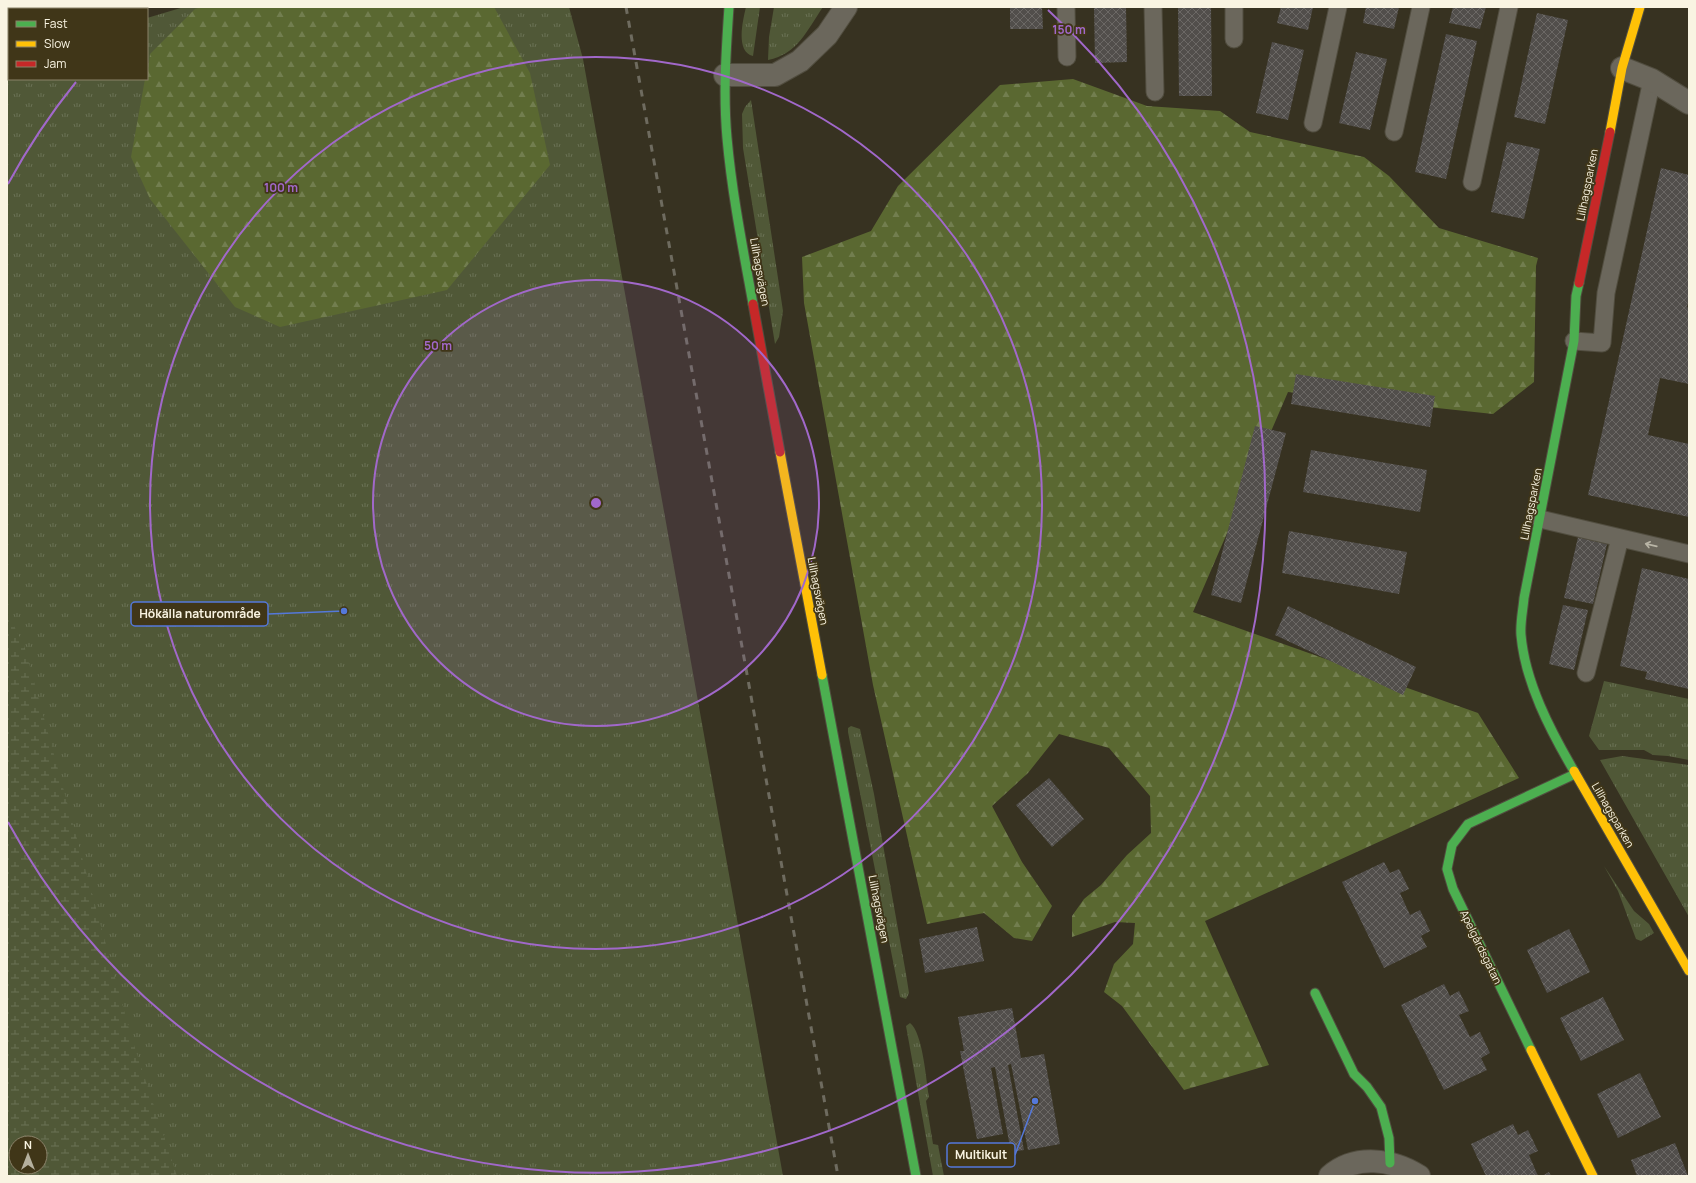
<svg xmlns="http://www.w3.org/2000/svg" width="1696" height="1183" viewBox="0 0 1696 1183" font-family="Manrope,sans-serif">
	<style>
		.grass { fill: url(#grass-tufts); fill-rule: evenodd }
		.forest { fill: url(#forest-firs) }
		.wetland { fill: url(#wetland-marsh); fill-rule: evenodd }
		.building { fill: url(#building-cross-hatch) }
		.lines { fill: none; stroke-linecap: round; stroke-linejoin: round }
		.lane-casing { stroke: #514d3f; stroke-width: 19 }
		.street-casing { stroke: #514d3f; stroke-width: 24 }
		.fast-casing { stroke: #514d3f; stroke-width: 11 }
		.slow-casing { stroke: #514d3f; stroke-width: 11 }
		.jam-casing { stroke: #514d3f; stroke-width: 11 }
		.lane { stroke: #6b675c; stroke-width: 17 }
		.street { stroke: #6b675c; stroke-width: 22 }
		.fast { stroke: #4caf50; stroke-width: 9 }
		.slow { stroke: #ffc107; stroke-width: 9 }
		.jam { stroke: #c62828; stroke-width: 9 }
		.rail { stroke: #6e6b5f; stroke-width: 3; stroke-dasharray: 7 7; stroke-linecap: butt }
		.oneway { stroke: #b9b5a6 }
		.ring { fill: none; stroke: #a168ca; stroke-width: 2 }
		.labels { text-anchor: middle; stroke-width: 3.5; stroke-linejoin: round; paint-order: stroke }
		.street-label { font-size: 11px; fill: #f9f4e2; stroke: #403618 }
		.centre { fill: #a168ca; stroke: #403618; stroke-width: 2 }
		.ring-label { font-size: 12px; text-anchor: middle; font-weight: bold; fill: #a168ca; stroke: #403618; stroke-width: 3.5; stroke-linejoin: round; paint-order: stroke }
		.leader { fill: none; stroke: #5478da; stroke-width: 1.5 }
		.callout-dot { fill: #5478da; stroke: #403618; stroke-width: 1.5 }
		.callout { fill: #403618; stroke: #5478da; stroke-width: 1.5 }
		.callout-label { font-size: 12px; text-anchor: middle; font-weight: bold; fill: #f9f4e2 }
	</style>
	<defs>
		<pattern id="grass-tufts" width="24" height="20" patternUnits="userSpaceOnUse"><rect width="24" height="20" fill="#505837"/><path d="M3 7l-1-3M5 7V3M7 7l1-3M15 17l-1-3M17 17v-4M19 17l1-3" fill="none" stroke="#6a7154"/></pattern>
		<pattern id="forest-firs" width="22" height="20" patternUnits="userSpaceOnUse"><rect width="22" height="20" fill="#5a6831"/><path d="M5 1l3.5 6h-7zM16 11l3.5 6h-7z" fill="#727e4f"/></pattern>
		<pattern id="wetland-marsh" width="20" height="14" patternUnits="userSpaceOnUse"><rect width="20" height="14" fill="#505837"/><path d="M1 5h8M5 5V1M11 12h8M15 12V8" fill="none" stroke="#6a7154"/></pattern>
		<pattern id="building-cross-hatch" width="8" height="8" patternUnits="userSpaceOnUse"><rect width="8" height="8" fill="#514e4b"/><path d="M0 0l8 8M0 8l8-8" fill="none" stroke="#6b6865"/></pattern>
	</defs>
	<rect width="100%" height="100%" fill="#373221"/>
	<path class="grass" d="M184 7H569L583 59 783 1176H7V58L9 57V79H147V18ZM16 1143H40V1167H16Z
		M746 7H760L753 56C735 52 743 20 746 7Z
		M774 7H823C807 30 798 54 768 60L769 37Z
		M751 100 783 311 779 337 775 344 743 148 742 114 745 107Z
		M1604 681 1689 699V760L1668 756 1653 755 1644 750H1599L1589 736Z
		M851 726 860 729 874 794 906 974 909 993 906 999 900 997 848 732V728Z
		M1622 756 1689 765V917L1600 760Z
		M1604 866 1634 911 1649 924 1654 933 1641 941 1636 939 1618 891Z
		M910 1023C923 1033 926 1080 929 1097L926 1101 933 1144 938 1145 944 1176H933L906 1026Z"/>
	<path class="forest" d="M201 7H494L530 73 550 165 447 290 280 327 235 307 150 199 131 157 145 79H147L150 54 195 9Z
		M1073 79 1147 106 1220 111 1250 132 1364 157 1389 176 1439 228 1538 258 1536 266 1534 382 1493 414 1288 392 1193 612 1478 713 1519 778 1205 921 1269 1065 1184 1090 1122 1006 1104 992 1114 964 1133 944 1135 923 1115 922 1072 937V916L1084 899 1101 885 1127 855 1151 833 1150 796 1109 748 1059 734 1028 773 992 806 1022 862 1052 906 1032 941 1014 938 984 913 927 924 873 685 804 303 802 257 871 231 898 186 1000 85Z"/>
	<path class="wetland" d="M7 613 24 645 131 1036 177 1176H7ZM16 1143H40V1167H16Z"/>
	<path class="building" d="M1010 7H1042L1043 29H1010Z
		M1094 7H1126L1127 62 1095 63Z
		M1178 7H1211L1212 96H1179Z
		M1281 7H1313L1308 30 1277 23Z
		M1366 7H1399L1394 29 1363 23Z
		M1453 7H1486L1480 29 1449 23Z
		M1537 13 1568 20 1545 124 1514 117Z
		M1446 34 1477 41 1446 179 1415 172Z
		M1272 42 1304 50 1288 120 1256 113Z
		M1356 52 1387 59 1370 130 1339 123Z
		M1507 142 1540 149 1524 219 1491 212Z
		M1661 168 1689 175V298L1687 307 1689 308V384L1660 378 1648 435 1689 444V517L1588 495Z
		M1296 374 1435 396 1430 427 1291 404Z
		M1255 426 1286 433 1241 603 1211 595Z
		M1311 450 1427 470 1420 512 1303 492Z
		M1289 531 1407 552 1399 594 1282 573Z
		M1578 537 1607 544 1593 604 1564 598Z
		M1642 568 1689 579V689L1645 679 1647 672 1620 666Z
		M1563 605 1588 610 1574 670 1549 664Z
		M1288 606 1416 667 1403 695 1275 635Z
		M1049 778 1084 819 1052 847 1016 805Z
		M1384 862 1390 873 1399 869 1409 889 1400 893 1410 915 1420 910 1430 931 1421 936 1427 947 1384 968 1342 882Z
		M977 927 984 961 925 973 919 939Z
		M1569 929 1590 972 1547 993 1527 950Z
		M1444 984 1450 996 1459 991 1469 1011 1459 1015 1470 1037 1480 1032 1490 1053 1481 1058 1487 1070 1444 1090 1401 1005Z
		M1603 997 1624 1040 1581 1061 1560 1018Z
		M1012 1008 1021 1058 1044 1054 1060 1144 1028 1150 1011 1064 1008 1065 1024 1150 1011 1152 995 1067 991 1068 1003 1134 977 1139 960 1051H964L958 1017Z
		M1640 1073 1661 1117 1618 1138 1597 1094Z
		M1513 1124 1518 1135 1528 1130 1538 1151 1529 1155 1538 1176H1486L1471 1144Z
		M1675 1143 1688 1176H1637L1631 1160Z
		M1549 1172 1551 1176H1542Z"/>
	<g class="lines">
		<defs>
			<path id="lane" d="M1066 7 1067 57
				M1153 7 1155 92
				M1234 7V39
				M1313 123 1338 7
				M1394 132 1421 7
				M1472 182 1509 7
				M1574 341 1602 343 1606 293 1652 80
				M1540 519 1689 554
				M1586 673 1620 538"/>
			<path id="street" d="M1622 68 1652 80 1689 103
				M725 75H775L800 61 827 35 846 7
				M1330 1176C1355 1154 1393 1159 1419 1176"/>
			<path id="fast" d="M729 7C726 51 723 94 727 138 732 194 743 249 753 304
				M822 675 916 1176
				M1574 771C1550 730 1525 682 1521 635 1520 623 1523 610 1524 598L1574 341 1576 296 1579 283
				M1315 993 1354 1074 1367 1087 1381 1107 1389 1138 1390 1163
				M1531 1050 1453 889 1447 869 1452 845 1468 824 1575 774"/>
			<path id="slow" d="M1610 132 1622 68 1640 7
				M780 452 822 675
				M1574 771 1689 971
				M1531 1050 1593 1176"/>
			<path id="jam" d="M1579 283 1610 132
				M753 304 780 452"/>
		</defs>
		<use href="#lane" class="lane-casing"/>
		<use href="#street" class="street-casing"/>
		<use href="#fast" class="fast-casing"/>
		<use href="#slow" class="slow-casing"/>
		<use href="#jam" class="jam-casing"/>
		<use href="#lane" class="lane"/>
		<use href="#street" class="street"/>
		<use href="#fast" class="fast"/>
		<use href="#slow" class="slow"/>
		<use href="#jam" class="jam"/>
		<path class="rail" d="M626 7 838 1176"/>
	</g>
	<defs><path id="oneway-shaft" d="M-6 0H5M1.5-3L5.5 0L1.5 3" fill="none" stroke-width="1.6" stroke-linecap="round" stroke-linejoin="round"/></defs>
	<use class="oneway" href="#oneway-shaft" transform="translate(1651 545) rotate(-167)"/>
	<circle cx="596" cy="503" r="223" fill="#a168ca" fill-opacity=".12"/>
	<g class="ring">
		<circle cx="596" cy="503" r="223"/>
		<circle cx="596" cy="503" r="446"/>
		<path d="M8 184A669 669 0 0 1 76 82M1048 10A669 669 0 1 1 8 822"/>
	</g>
	<g class="labels">
		<g class="street-label">
			<text transform="translate(1587 185) rotate(-79)" y="4">Lillhagsparken</text>
			<text transform="translate(760 272) rotate(80)" y="4">Lillhagsvägen</text>
			<text transform="translate(1531 504) rotate(-79)" y="4">Lillhagsparken</text>
			<text transform="translate(818 591) rotate(79)" y="4">Lillhagsvägen</text>
			<text transform="translate(1613 815) rotate(60)" y="4">Lillhagsparken</text>
			<text transform="translate(879 909) rotate(79)" y="4">Lillhagsvägen</text>
			<text transform="translate(1481 947) rotate(64)" y="4">Apelgårdsgatan</text>
		</g>
	</g>
	<circle cx="596" cy="503" r="6" class="centre"/>
	<g class="ring-label">
		<text x="1069" y="34">150 m</text>
		<text x="281" y="192">100 m</text>
		<text x="438" y="350">50 m</text>
	</g>
	<path class="leader" d="M344 611L268 614M1035 1101L1015 1155"/>
	<g class="callout-dot">
		<circle cx="344" cy="611" r="4"/>
		<circle cx="1035" cy="1101" r="4"/>
	</g>
	<g class="callout">
		<rect x="131" y="602" width="137" height="24" rx="4"/>
		<rect x="947" y="1143" width="68" height="24" rx="4"/>
	</g>
	<g class="callout-label">
		<text x="200" y="618">Hökälla naturområde</text>
		<text x="981" y="1159">Multikult</text>
	</g>
	<rect width="1696" height="1183" fill="none" stroke="#f9f4e2" stroke-width="16"/>
	<rect x="8" y="8" width="140" height="72" fill="#403618" stroke="#8a8269"/>
	<rect x="16" y="21" width="20" height="6" fill="#4caf50" stroke="#8a8269"/>
	<text x="44" y="28" font-size="12" fill="#f9f4e2">Fast</text>
	<rect x="16" y="41" width="20" height="6" fill="#ffc107" stroke="#8a8269"/>
	<text x="44" y="48" font-size="12" fill="#f9f4e2">Slow</text>
	<rect x="16" y="61" width="20" height="6" fill="#c62828" stroke="#8a8269"/>
	<text x="44" y="68" font-size="12" fill="#f9f4e2">Jam</text>
	<g transform="translate(28 1155)"><circle r="19" fill="#403618" stroke="#8a8269"/>
	<path d="M0-3L7 15L0 10L-7 15Z" fill="#b5b09e"/>
	<text y="-6" font-size="11" font-weight="bold" text-anchor="middle" fill="#f9f4e2">N</text>
	</g>
</svg>
